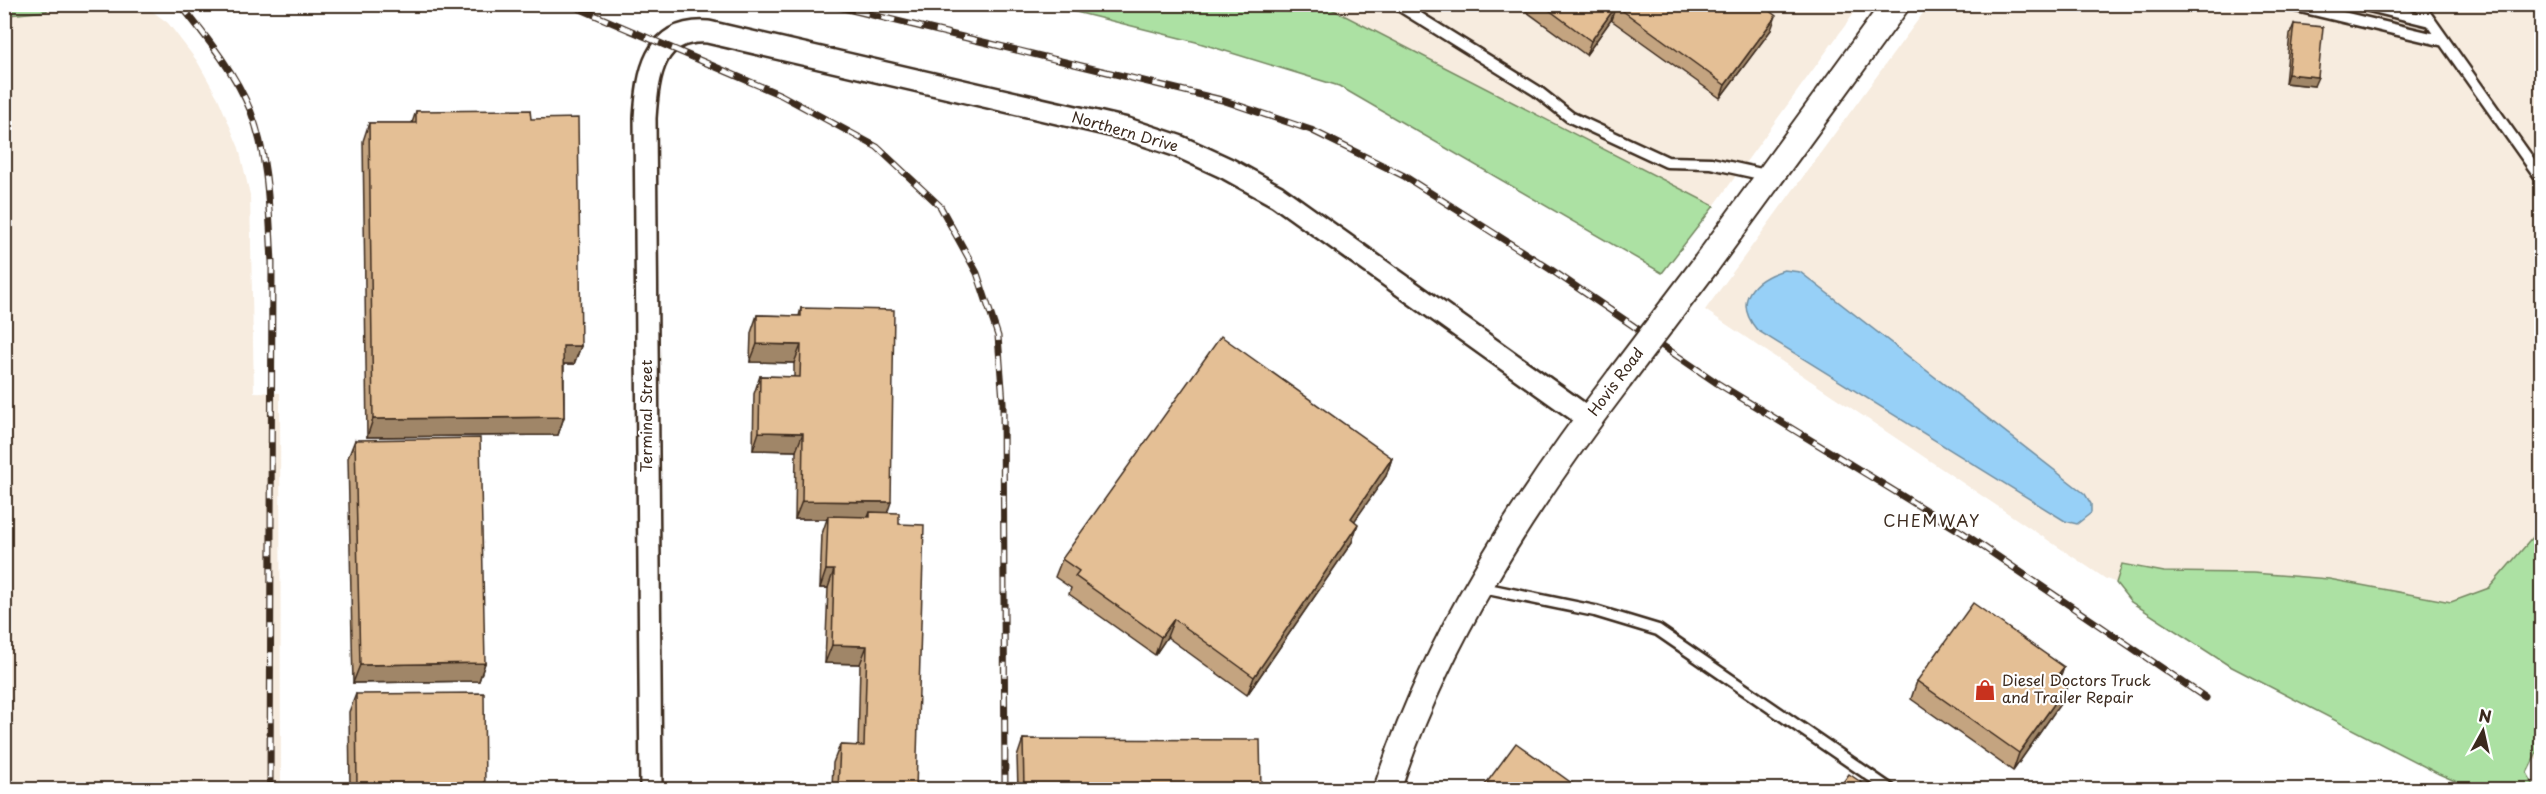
<svg xmlns="http://www.w3.org/2000/svg" width="2546" height="794" viewBox="0 0 2546 794" font-family="'Playpen Sans',sans-serif">
	<style>
		.built { fill: #f7ecdf }
		.green { fill: #ace1a3; stroke: #748660; stroke-width: 1.5 }
		.water { fill: #97d0f7; stroke: #728ea0; stroke-width: 1.5 }
		.lines { fill: none; stroke-linecap: round; stroke-linejoin: round }
		.service-casing { stroke: #3b2a1e; stroke-width: 15 }
		.minor-casing { stroke: #3b2a1e; stroke-width: 26 }
		.tertiary-casing { stroke: #3b2a1e; stroke-width: 30 }
		.service { stroke: #fff; stroke-width: 10 }
		.minor { stroke: #fff; stroke-width: 21 }
		.tertiary { stroke: #fff; stroke-width: 26 }
		.rail-casing { stroke: #3b2a1e; stroke-width: 7 }
		.rail { stroke: #fff; stroke-width: 4.5; stroke-dasharray: 14; stroke-linecap: butt }
		.tertiary-bridge-casing { stroke: #3b2a1e; stroke-width: 30; stroke-linecap: butt }
		.tertiary-bridge { stroke: #fff; stroke-width: 26 }
		.wall { fill: #c4a480; stroke: #3b2a1e; stroke-width: 1.5 }
		.shaded-wall { fill: #a08668; stroke: #3b2a1e; stroke-width: 1.5 }
		.building { fill: #e4bf95; stroke: #3b2a1e; stroke-width: 1.5 }
		.labels { text-anchor: middle; stroke-width: 4.5; stroke-linejoin: round; paint-order: stroke }
		.street-label { font-size: 15px; fill: #3b2a1e; stroke: #fff }
		.poi-label { font-size: 15px; fill: #3b2a1e; stroke: #fff; text-anchor: start }
		.neighbourhood-label { font-size: 16px; letter-spacing: 1.5px; fill: #3b2a1e; stroke: #fff }
	</style>
	<rect width="100%" height="100%" fill="#fff"/>
	<filter id="ink" filterUnits="userSpaceOnUse"><feTurbulence type="fractalNoise" baseFrequency=".0167" numOctaves="2"/><feDisplacementMap in="SourceGraphic" scale="12" xChannelSelector="R" yChannelSelector="G"/><feConvolveMatrix kernelMatrix="1 2 1 2 8 2 1 2 1" color-interpolation-filters="sRGB"/></filter>
	<g filter="url(#ink)">
		<path class="built" d="M5 5H144L168 23 197 61 218 98 239 148 250 195 254 392 280 393 281 789 5 790Z
			M1324 5H1860L1714 206Z
			M1929 5H2541V762L2321 655 2106 579 1705 310Z"/>
		<path class="green" d="M4 5 5 4 53 5 46 11 9 15 5 11Z
			M1048 5H1324L1714 206 1662 273 1339 86 1196 42Z
			M2541 528V579L2536 587 2542 617V742L2527 773 2536 789H2473L2439 774 2228 665 2131 602 2116 583 2122 564 2164 572 2253 573 2329 579 2451 602 2489 588Z"/>
		<path class="water" d="M1784 270 1800 272 2085 494 2091 504V513L2077 524 2065 521 1757 330C1732 300 1754 279 1784 270Z"/>
		<g class="lines">
			<defs>
				<path id="service" d="M1397 4 1537 91 1570 117 1667 162 1711 163 1770 176
					M2288 4 2444 41
					M2361 4 2430 21
					M2418 4 2542 179
					M1478 587 1595 611 1658 630 1891 790"/>
				<path id="minor" d="M651 790 645 118C648 74 653 29 708 32L1127 129 1178 146 1228 169 1277 196 1589 419"/>
				<path id="tertiary" d="M1706 264 1896 4
					M1387 790C1436 639 1523 505 1619 379"/>
			</defs>
			<use href="#service" class="service-casing"/>
			<use href="#minor" class="minor-casing"/>
			<use href="#tertiary" class="tertiary-casing"/>
			<use href="#service" class="service"/>
			<use href="#minor" class="minor"/>
			<use href="#tertiary" class="tertiary"/>
			<defs>
				<path id="rail" d="M180 4C207 38 235 72 251 112 269 159 269 212 272 262L270 790
					M569 4 781 95 877 147 940 206 977 273 998 336 1003 402 1005 790
					M827 4 1222 100 1311 130 1404 176 1550 269 1717 383 1963 533 2206 698
					M2271 788 2273 790"/>
			</defs>
			<use href="#rail" class="rail-casing"/>
			<use href="#rail" class="rail"/>
			<defs>
				<path id="tertiary-bridge" d="M1619 379 1706 264"/>
			</defs>
			<use href="#tertiary-bridge" class="tertiary-bridge-casing"/>
			<use href="#tertiary-bridge" class="tertiary-bridge"/>
		</g>
		<path class="wall" d="M1516 4H1760L1771 30 1720 98 1611 20 1586 55Z
			M2294 24 2314 86 2285 83 2290 34Z
			M416 111 531 119 581 346 574 364H564V417L558 435 367 437 363 141 369 123H412Z
			M801 308 887 513 899 524 916 789H832L833 763 840 745 858 746 860 664 825 663 828 588H820L822 534 827 519H795L796 451 753 450 754 394 760 376 794 377V363L750 362 751 333 757 315 799 316Z
			M355 440 485 663 479 681 353 683 348 458Z
			M1392 458 1386 476 1354 521 1352 542 1247 695 1167 637 1155 655 1069 594 1071 588 1055 577 1062 559Z
			M2064 667 2059 681 2067 686 2060 704 2013 771 1911 699 1917 681Z
			M356 694 485 789H350L349 712Z
			M1023 739 1261 789H1018L1017 757Z"/>
		<path class="shaded-wall" d="M1616 6 1611 20 1586 55 1591 41Z
			M1776 16 1771 30 1720 98 1725 85Z
			M2288 74 2318 77 2314 86 2285 83Z
			M757 344 801 345 794 363 750 362Z
			M563 346H581L574 364H557Z
			M564 417 558 435 367 437 373 419Z
			M759 432 803 433 796 451 753 450Z
			M1392 458 1386 476 1344 536 1351 518Z
			M802 501 891 502 885 520 870 517V512L867 520 828 516 827 519H795Z
			M1358 524 1352 542 1247 695 1254 677Z
			M826 570H834L828 588H820Z
			M1174 619 1167 637 1155 655 1161 637Z
			M832 645 867 646 860 664 825 663Z
			M485 663 479 681 353 683 360 665Z
			M2064 667 2058 684 2055 678Z
			M2067 686 2060 704 2013 771 2019 753Z"/>
		<path class="building" d="M1541 4H1760L1776 16 1725 85 1616 6 1591 41Z
			M2294 24 2323 27 2318 77 2288 74Z
			M530 110 531 119 578 118 581 346H563L564 417 373 419 369 123H416V111Z
			M801 308 894 310 891 502 802 501 803 433 759 432 760 376 800 377 801 345 757 344V315L801 316Z
			M1221 336 1392 458 1351 518 1358 524 1254 677 1174 619 1161 637 1075 576 1079 571 1062 559Z
			M480 438 485 663 360 665 355 440Z
			M870 512 899 513V524L924 525 916 789H838L840 745 864 746 867 646 832 645 834 570H826L828 516 870 517Z
			M1973 603 2064 667 2055 678 2067 686 2019 753 1917 681Z
			M484 693 485 789H357L356 694Z
			M1023 739 1260 740 1261 789H1024Z
			M1516 743 1580 789H1482Z
			M1849 774 1871 789H1838Z"/>
	</g>
	<defs>
		<symbol id="shop-bare" viewBox="-9 -9 18 18"><path d="M-5-2.5h2.3a2.7 3.5 0 0 1 5.4 0H5L5.5 6h-11ZM-1.5-2.5h3a1.5 2.3 0 0 0-3 0Z" fill="#c8321e" stroke="#fff" stroke-width="2.5" paint-order="stroke"/></symbol>
	</defs>
	<g fill-rule="evenodd">
		<use href="#shop-bare" x="1970" y="675" width="30" height="30"/>
	</g>
	<g class="labels">
		<g class="street-label">
			<text transform="translate(1125 132) rotate(16)" y="5">Northern Drive</text>
			<text transform="translate(1616 382) rotate(-53)" y="5">Hovis Road</text>
			<text transform="translate(647 416) rotate(-90)" y="5">Terminal Street</text>
		</g>
		<g class="poi-label">
			<text x="2002" y="686">Diesel Doctors Truck<tspan x="2002" dy="17">and Trailer Repair</tspan></text>
		</g>
		<g class="neighbourhood-label">
			<text x="1932" y="527">CHEMWAY</text>
		</g>
	</g>
	<rect width="2546" height="794" fill="none" stroke="#fff" stroke-width="24"/>
	<rect x="12" y="12" width="2522" height="770" fill="none" stroke="#3b2a1e" stroke-width="2" filter="url(#ink)"/>
	<g transform="translate(2483 731) rotate(8)" stroke="#ffffff" stroke-width="4.5" paint-order="stroke">
	<path d="M0-4.5L10 22L0 15L-10 22Z" fill="#3b2a1e"/>
	<text y="-9" font-size="16" font-weight="bold" text-anchor="middle" fill="#3b2a1e">N</text>
	</g>
</svg>
